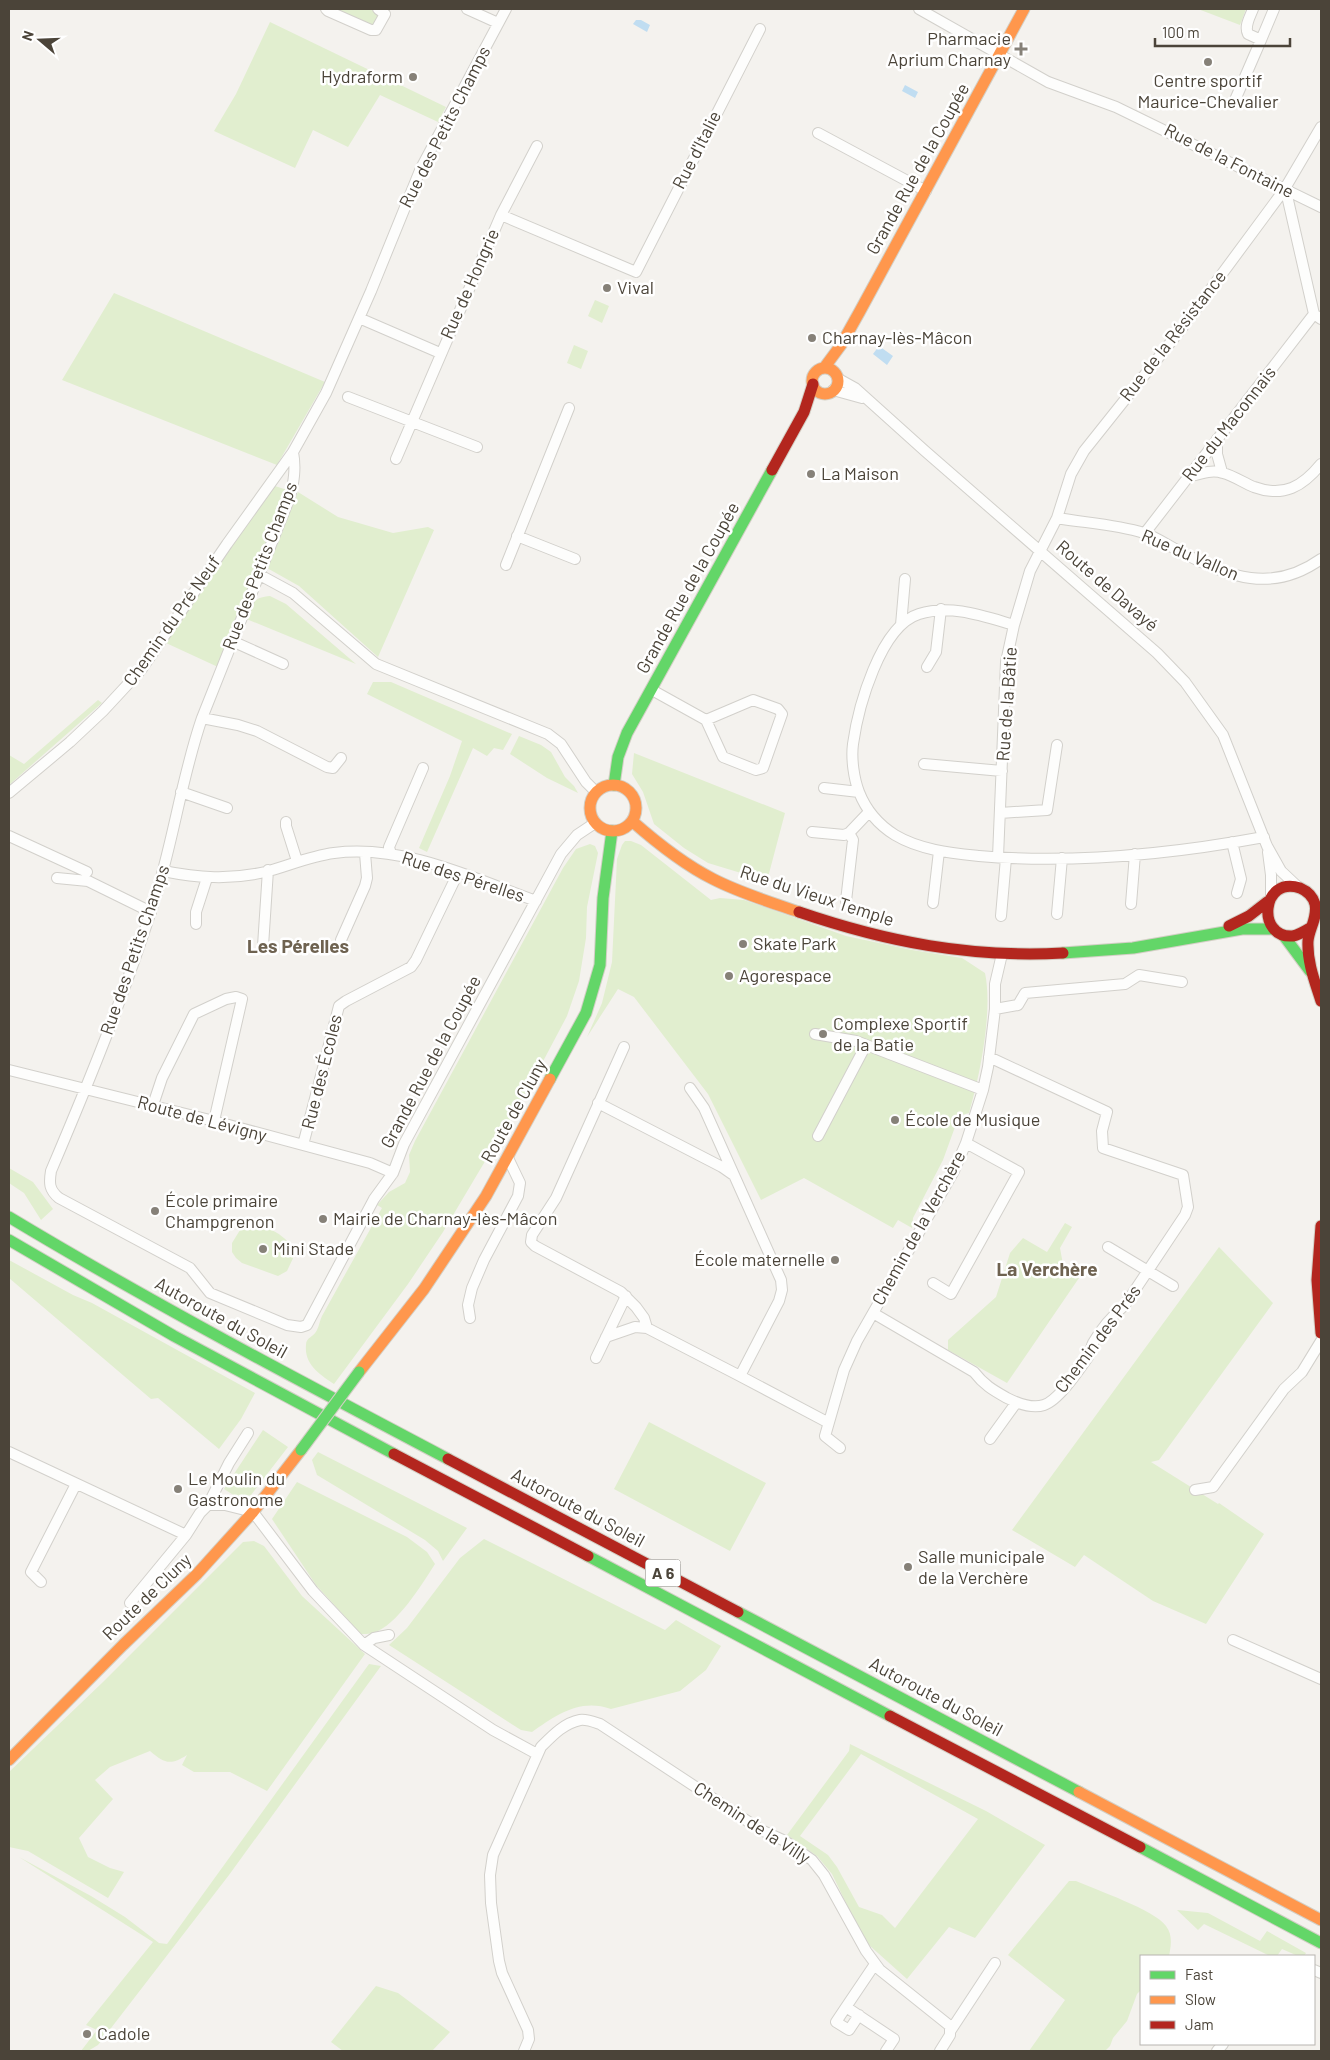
<svg xmlns="http://www.w3.org/2000/svg" width="1330" height="2060" viewBox="0 0 1330 2060" font-family="Barlow,sans-serif">
	<style>
		.green { fill: #e1eecf; fill-rule: evenodd }
		.water { fill: #c0ddf1 }
		.lines { fill: none; stroke-linecap: round; stroke-linejoin: round }
		.street-casing { stroke: #d2d0cb; stroke-width: 12 }
		.fast-casing { stroke: #d3cfc5; stroke-width: 13 }
		.slow-casing { stroke: #d3cfc5; stroke-width: 13 }
		.jam-casing { stroke: #d3cfc5; stroke-width: 13 }
		.street { stroke: #fdfdfc; stroke-width: 10 }
		.fast { stroke: #63d668; stroke-width: 11 }
		.slow { stroke: #ff974d; stroke-width: 11 }
		.jam { stroke: #b3261e; stroke-width: 11 }
		.fast-bridge-casing { stroke: #d3cfc5; stroke-width: 13; stroke-linecap: butt }
		.fast-bridge { stroke: #63d668; stroke-width: 11 }
		.poi-dot { fill: #868178; stroke: #fff; stroke-width: 2 }
		.labels { text-anchor: middle; stroke-width: 5; stroke-linejoin: round; paint-order: stroke }
		.shield { fill: #fff; stroke: #817c74; stroke-width: 1 }
		.shield-label { font-size: 16px; font-weight: bold; fill: #4b4439 }
		.poi-label { font-size: 18px; fill: #4b4439; stroke: #fff; text-anchor: start }
		.street-label { font-size: 18px; fill: #4b4439; stroke: #fff }
		.neighbourhood-label { font-size: 19px; font-weight: bold; fill: #6e6250; stroke: #fff }
	</style>
	<rect width="100%" height="100%" fill="#f4f2ee"/>
	<path class="green" d="M331 9H370L379 15 374 27Z
		M1198 9H1246L1240 25Z
		M270 22 446 107 438 122 380 95 348 147 313 130 295 168 214 131 236 94Z
		M114 293 325 382 277 465 62 380Z
		M595 300 609 306 602 323 588 316Z
		M574 345 588 351 581 369 567 363Z
		M272 485 287 490 218 667 166 643Z
		M298 492 338 517 393 533 428 527 434 530 378 657 299 586 267 568Z
		M270 596 286 604 356 664 244 618C251 604 254 597 270 596Z
		M373 682H391L512 734 503 750 494 748 487 756 473 748 427 852 419 848 450 776 462 741 367 694Z
		M98 700 102 703 9 785V755L24 764Z
		M519 736 541 745 551 752 565 777 574 786 578 793 547 778 510 754Z
		M634 753 785 813 767 881 708 863 684 848 654 824 643 792 632 774Z
		M625 841H631L641 845 711 900 720 898 744 900 846 936 912 950 962 958 985 973C993 1011 980 1075 969 1113L959 1116 943 1160 913 1218 912 1228 898 1220 893 1228 804 1178 761 1200 708 1094 634 997 618 989 587 1037 602 1003 612 962 617 859 622 845Z
		M590 844 595 846 598 853 587 907 586 938 579 981 567 1016 531 1084 443 1232 408 1284 334 1384C321 1375 304 1365 306 1345 306 1337 314 1337 317 1330 319 1326 320 1320 322 1316L382 1208 377 1205 389 1192 405 1183 410 1172 409 1155 415 1141 563 868 576 849Z
		M9 1168 33 1182 53 1209 41 1220 24 1193 9 1183Z
		M245 1222C263 1223 290 1236 295 1254L287 1271 278 1276 242 1263 236 1258 232 1252V1243Z
		M1065 1223 1072 1227 1060 1248 1064 1270 1079 1278 1007 1383 948 1350V1340L996 1297 1010 1253 1023 1238 1047 1252Z
		M1219 1247 1273 1303 1159 1460 1151 1462 1218 1504 1219 1503 1264 1534 1206 1624 1153 1601 1084 1555 1075 1567 1012 1530Z
		M9 1260 73 1295 92 1303 255 1393 241 1419 219 1449 158 1398 151 1399 9 1278Z
		M649 1422 766 1483 730 1551 614 1489Z
		M263 1430 288 1447 251 1495 238 1498 224 1489Z
		M318 1452 467 1528 443 1561 438 1551 425 1540 317 1475 312 1460Z
		M297 1482 407 1537 427 1552 435 1564C422 1584 397 1626 373 1633 369 1634 364 1634 361 1634L316 1585 272 1519Z
		M484 1539 665 1630 676 1620 721 1646 706 1670 680 1691 611 1709C580 1698 556 1715 532 1732L521 1730 389 1645 407 1628 460 1558Z
		M254 1541 264 1546 302 1596 365 1654 267 1791 230 1772H194L182 1765 187 1755C170 1766 164 1763 150 1751L110 1767 95 1780 113 1799 79 1838 88 1857 110 1868 124 1872 108 1898 28 1851 9 1847V1772L103 1682 243 1542Z
		M369 1664 381 1666 229 1875 98 2045 88 2051H81L97 2030 86 2025 153 1942 19 1857 91 1896 125 1917 159 1943 167 1944Z
		M850 1744 986 1811 1045 1845 975 1938 949 1927 907 1979 869 1945 857 1926 832 1874 817 1856 787 1835 849 1751ZM861 1754 978 1819 895 1928 882 1915 859 1907 837 1867 828 1855 800 1836Z
		M1069 1881H1076C1096 1890 1155 1910 1166 1926 1173 1935 1171 1946 1169 1956H1141V1990L1137 1994 1127 2021 1113 2038 1110 2046 1105 2051H1029L1065 2000 1008 1955Z
		M1177 1910 1208 1913 1260 1941 1267 1931 1306 1953 1304 1956H1298L1282 1949 1277 1956H1270L1204 1924 1198 1930Z
		M376 1986 398 1993 450 2032 432 2051H343L331 2042Z"/>
	<path class="water" d="M636 20H641L650 25 647 32 633 24Z
		M905 85 918 92 915 98 902 91Z
		M879 346 893 356 887 365 873 354Z"/>
	<g class="lines">
		<defs>
			<path id="street" d="M326 9 328 11 371 30H376L385 14 378 9
				M467 9 498 23
				M506 9 421 168 371 291 326 393 293 452C296 468 294 481 290 497L202 718C181 779 173 844 153 905 124 996 88 1084 51 1171 49 1183 49 1190 59 1198L190 1268 210 1293 287 1325 301 1327 307 1325 374 1199 393 1173 404 1144 561 854 577 835 595 823
				M919 9 1048 82 1116 107 1321 207
				M1253 9C1250 17 1244 26 1248 34L1261 40 1274 9
				M1235 100 1261 40
				M818 133 926 191
				M1284 190 1288 200 1314 314 1321 319
				M501 215 636 272 760 29
				M359 318 440 353
				M837 378 855 388 925 451 1157 653 1185 682 1223 735 1267 846 1281 871 1298 887
				M833 390 862 398
				M348 397 477 447
				M1217 439V454L1222 472
				M396 459 501 215 537 146
				M1188 477C1199 474 1212 469 1223 473 1234 476 1244 483 1254 487 1284 498 1303 486 1321 464
				M1057 518C1086 523 1115 524 1144 533 1156 537 1169 546 1181 552 1229 577 1272 594 1321 559
				M1145 533 1314 314
				M517 536 575 559
				M506 565 569 408
				M258 574 293 593 376 664 548 734 561 744 586 782 596 792
				M901 625 905 579
				M1014 625C983 616 951 604 919 614 880 626 858 708 853 744 851 759 854 779 859 792 866 810 879 825 895 835 920 850 951 853 979 856 1071 864 1172 854 1264 837
				M232 641 283 664
				M927 667 936 652 941 609
				M652 690 706 720 723 757 756 770 763 768 782 714 778 709 753 700 706 720
				M202 718 238 725 257 731 327 767 333 768 341 758
				M924 764 1002 771
				M824 788 859 792
				M181 792 227 808
				M9 793 70 742 103 711 141 670 227 544 293 452
				M1000 813 1047 810 1057 745
				M286 822V826L297 861
				M812 832 844 835 849 833 869 812
				M9 836 87 872
				M1232 842 1241 879 1237 893
				M1268 852 1271 875V896
				M391 854 389 847 423 768
				M998 857 1006 662 1014 625 1030 571 1057 518 1071 474 1084 451 1182 328 1284 190 1321 127
				M163 871C198 878 230 880 265 872 288 866 310 856 334 853 403 844 473 878 536 901
				M57 878 88 881 151 912
				M846 901 853 840 849 833
				M933 903 939 851
				M1131 904 1135 854
				M1057 914 1062 858
				M1001 916 1006 858
				M196 924V912L207 878
				M341 940 365 886 367 878 365 853
				M263 946 268 870
				M995 1009 1018 1005 1025 993 1125 984 1139 975 1182 982
				M815 1034 856 1041 983 1090
				M624 1047 556 1198 532 1235 531 1242 535 1246 621 1292 636 1307 644 1318 647 1328
				M9 1070 214 1121 370 1163 393 1173
				M690 1088 704 1108 781 1280 782 1290 779 1301 740 1376 827 1422
				M598 1103 722 1167 732 1174
				M153 1105 162 1078 194 1014 226 999 236 997 242 999 214 1121
				M818 1136 866 1045
				M303 1145 339 1006 346 1001 411 967 416 960 458 873
				M1108 1247 1173 1286
				M933 1283 951 1294 1019 1172 966 1143
				M873 1313 974 1372C984 1385 993 1390 1007 1398 1017 1403 1032 1409 1044 1405 1059 1400 1079 1370 1088 1357 1090 1353 1091 1347 1093 1343 1101 1329 1113 1315 1125 1305L1185 1215 1188 1207 1183 1175 1103 1148 1102 1131 1107 1112 989 1057
				M470 1318 468 1305 472 1288 484 1260 518 1196 520 1183 508 1158
				M606 1337 635 1327 647 1328 740 1376
				M596 1358 626 1296
				M990 1439 1016 1403
				M840 1448 825 1436 844 1370 857 1341 954 1171 966 1143 983 1090 988 1067 995 1009V984L1002 954
				M9 1452 186 1535 200 1513 208 1505H225L253 1512 313 1591 364 1645 493 1730 537 1754
				M1195 1490 1213 1487 1284 1389 1302 1372 1321 1341
				M208 1505 229 1463 248 1433
				M41 1582 31 1572 76 1484
				M130 1603 186 1535
				M1233 1640 1321 1679
				M364 1645 374 1638 389 1635
				M875 1964 846 2007 894 2039 886 2051
				M1314 1970 1321 1973
				M846 2007 836 2022 849 2030 859 2015
				M951 2030 995 1963
				M524 2051 529 2039 528 2030 502 1973 499 1961 491 1903 490 1875 493 1855 541 1747C552 1736 564 1723 580 1720 586 1719 594 1722 600 1724L761 1830 785 1841 812 1860 824 1875 866 1951 880 1970 950 2026V2035L940 2051
				M1217 2051 1223 2044"/>
			<path id="fast" d="M614 785 618 757 627 733 772 470
				M1284 936 1310 971
				M1063 953 1133 948 1242 929H1274
				M550 1079 586 1013 600 965 603 898 612 831
				M9 1217C152 1303 300 1381 448 1459
				M9 1240 174 1336 394 1454
				M588 1556 890 1716
				M738 1612 1079 1792
				M1140 1847 1321 1943"/>
			<path id="slow" d="M824 368 841 345 860 311 1024 9
				M812 381a13 13 0 1 1 26 0a13 13 0 1 1-26 0Z
				M590 808a23 23 0 1 1 46 0a23 23 0 1 1-46 0Z
				M632 821C657 843 683 864 713 879 740 893 770 902 799 912
				M359 1372 424 1289 486 1196 550 1079
				M9 1760 123 1645 197 1574 253 1512 301 1450
				M1079 1792 1321 1920"/>
			<path id="jam" d="M772 470 804 412 813 384
				M799 912C887 942 970 958 1063 953
				M1229 926 1249 916 1267 902
				M1310 928C1305 931 1298 935 1293 936 1256 939 1261 875 1300 888 1307 891 1313 897 1315 904 1318 917 1309 929 1308 941 1307 962 1315 982 1321 1001
				M1321 1226 1317 1280 1321 1333
				M394 1454 588 1556
				M448 1459 738 1612
				M890 1716 1140 1847"/>
		</defs>
		<use href="#street" class="street-casing"/>
		<use href="#fast" class="fast-casing"/>
		<use href="#slow" class="slow-casing"/>
		<use href="#jam" class="jam-casing"/>
		<use href="#street" class="street"/>
		<use href="#fast" class="fast"/>
		<use href="#slow" class="slow"/>
		<use href="#jam" class="jam"/>
		<defs>
			<path id="fast-bridge" d="M301 1450 359 1372"/>
		</defs>
		<use href="#fast-bridge" class="fast-bridge-casing"/>
		<use href="#fast-bridge" class="fast-bridge"/>
	</g>
	<g class="poi-dot">
		<path d="M1018.5 41.5h5v5h5v5h-5v5h-5v-5h-5v-5h5z"/>
		<circle cx="1208" cy="62" r="5"/>
		<circle cx="413" cy="77" r="5"/>
		<circle cx="607" cy="288" r="5"/>
		<circle cx="812" cy="338" r="5"/>
		<circle cx="811" cy="474" r="5"/>
		<circle cx="743" cy="944" r="5"/>
		<circle cx="729" cy="976" r="5"/>
		<circle cx="823" cy="1034" r="5"/>
		<circle cx="895" cy="1120" r="5"/>
		<circle cx="155" cy="1211" r="5"/>
		<circle cx="323" cy="1219" r="5"/>
		<circle cx="263" cy="1249" r="5"/>
		<circle cx="835" cy="1260" r="5"/>
		<circle cx="178" cy="1489" r="5"/>
		<circle cx="908" cy="1567" r="5"/>
		<circle cx="87" cy="2034" r="5"/>
	</g>
	<g class="labels">
		<rect class="shield" x="645.5" y="1559.5" width="35" height="27" rx="4"/>
		<g class="shield-label">
			<text x="663" y="1579">A 6</text>
		</g>
		<g class="poi-label">
			<text x="1011" y="45" text-anchor="end">Pharmacie<tspan x="1011" dy="21">Aprium Charnay</tspan></text>
			<text x="403" y="83" text-anchor="end">Hydraform</text>
			<text x="1208" y="87" text-anchor="middle">Centre sportif<tspan x="1208" dy="21">Maurice-Chevalier</tspan></text>
			<text x="617" y="294">Vival</text>
			<text x="822" y="344">Charnay-lès-Mâcon</text>
			<text x="821" y="480">La Maison</text>
			<text x="753" y="950">Skate Park</text>
			<text x="739" y="982">Agorespace</text>
			<text x="833" y="1030">Complexe Sportif<tspan x="833" dy="21">de la Batie</tspan></text>
			<text x="905" y="1126">École de Musique</text>
			<text x="165" y="1207">École primaire<tspan x="165" dy="21">Champgrenon</tspan></text>
			<text x="333" y="1225">Mairie de Charnay-lès-Mâcon</text>
			<text x="273" y="1255">Mini Stade</text>
			<text x="825" y="1266" text-anchor="end">École maternelle</text>
			<text x="188" y="1485">Le Moulin du<tspan x="188" dy="21">Gastronome</tspan></text>
			<text x="918" y="1563">Salle municipale<tspan x="918" dy="21">de la Verchère</tspan></text>
			<text x="97" y="2040">Cadole</text>
		</g>
		<g class="street-label">
			<text transform="translate(445 127) rotate(-63)" y="6">Rue des Petits Champs</text>
			<text transform="translate(697 150) rotate(-63)" y="6">Rue d'Italie</text>
			<text transform="translate(1229 161) rotate(27)" y="6">Rue de la Fontaine</text>
			<text transform="translate(918 169) rotate(-61)" y="6">Grande Rue de la Coupée</text>
			<text transform="translate(470 284) rotate(-66)" y="6">Rue de Hongrie</text>
			<text transform="translate(1173 336) rotate(-52)" y="6">Rue de la Résistance</text>
			<text transform="translate(1229 424) rotate(-52)" y="6">Rue du Maconnais</text>
			<text transform="translate(1190 555) rotate(23)" y="6">Rue du Vallon</text>
			<text transform="translate(260 566) rotate(-69)" y="6">Rue des Petits Champs</text>
			<text transform="translate(1107 586) rotate(41)" y="6">Route de Davayé</text>
			<text transform="translate(688 588) rotate(-61)" y="6">Grande Rue de la Coupée</text>
			<text transform="translate(172 621) rotate(-55)" y="6">Chemin du Pré Neuf</text>
			<text transform="translate(1007 704) rotate(-86)" y="6">Rue de la Bâtie</text>
			<text transform="translate(463 877) rotate(18)" y="6">Rue des Pérelles</text>
			<text transform="translate(817 896) rotate(18)" y="6">Rue du Vieux Temple</text>
			<text transform="translate(135 950) rotate(-71)" y="6">Rue des Petits Champs</text>
			<text transform="translate(431 1062) rotate(-62)" y="6">Grande Rue de la Coupée</text>
			<text transform="translate(322 1072) rotate(-76)" y="6">Rue des Écoles</text>
			<text transform="translate(514 1111) rotate(-61)" y="6">Route de Cluny</text>
			<text transform="translate(202 1119) rotate(15)" y="6">Route de Lévigny</text>
			<text transform="translate(919 1228) rotate(-61)" y="6">Chemin de la Verchère</text>
			<text transform="translate(221 1318) rotate(29)" y="6">Autoroute du Soleil</text>
			<text transform="translate(1098 1339) rotate(-53)" y="6">Chemin des Prés</text>
			<text transform="translate(578 1508) rotate(28)" y="6">Autoroute du Soleil</text>
			<text transform="translate(147 1597) rotate(-44)" y="6">Route de Cluny</text>
			<text transform="translate(936 1697) rotate(28)" y="6">Autoroute du Soleil</text>
			<text transform="translate(752 1823) rotate(33)" y="6">Chemin de la Villy</text>
		</g>
		<g class="neighbourhood-label">
			<text x="298" y="953">Les Pérelles</text>
			<text x="1047" y="1276">La Verchère</text>
		</g>
	</g>
	<rect width="1330" height="2060" fill="none" stroke="#4b4439" stroke-width="20"/>
	<rect x="1140" y="1955" width="175" height="90" fill="#ffffff" stroke="#b7b4b0"/>
	<rect x="1150" y="1971" width="25" height="8" fill="#63d668" stroke="#b7b4b0"/>
	<text x="1185" y="1980" font-size="15" fill="#4b4439">Fast</text>
	<rect x="1150" y="1996" width="25" height="8" fill="#ff974d" stroke="#b7b4b0"/>
	<text x="1185" y="2005" font-size="15" fill="#4b4439">Slow</text>
	<rect x="1150" y="2021" width="25" height="8" fill="#b3261e" stroke="#b7b4b0"/>
	<text x="1185" y="2030" font-size="15" fill="#4b4439">Jam</text>
	<g transform="translate(40 40) rotate(289)" stroke="#ffffff" stroke-width="4" paint-order="stroke">
	<path d="M0-4L9 19L0 12L-9 19Z" fill="#4b4439"/>
	<text y="-8" font-size="14" font-weight="bold" text-anchor="middle" fill="#4b4439">N</text>
	</g>
	<path d="M1155 38v8h135v-8" fill="none" stroke="#4b4439" stroke-width="2.5"/>
	<text x="1162" y="38" font-size="15" fill="#4b4439" stroke="#ffffff" stroke-width="4" paint-order="stroke">100 m</text>
</svg>
